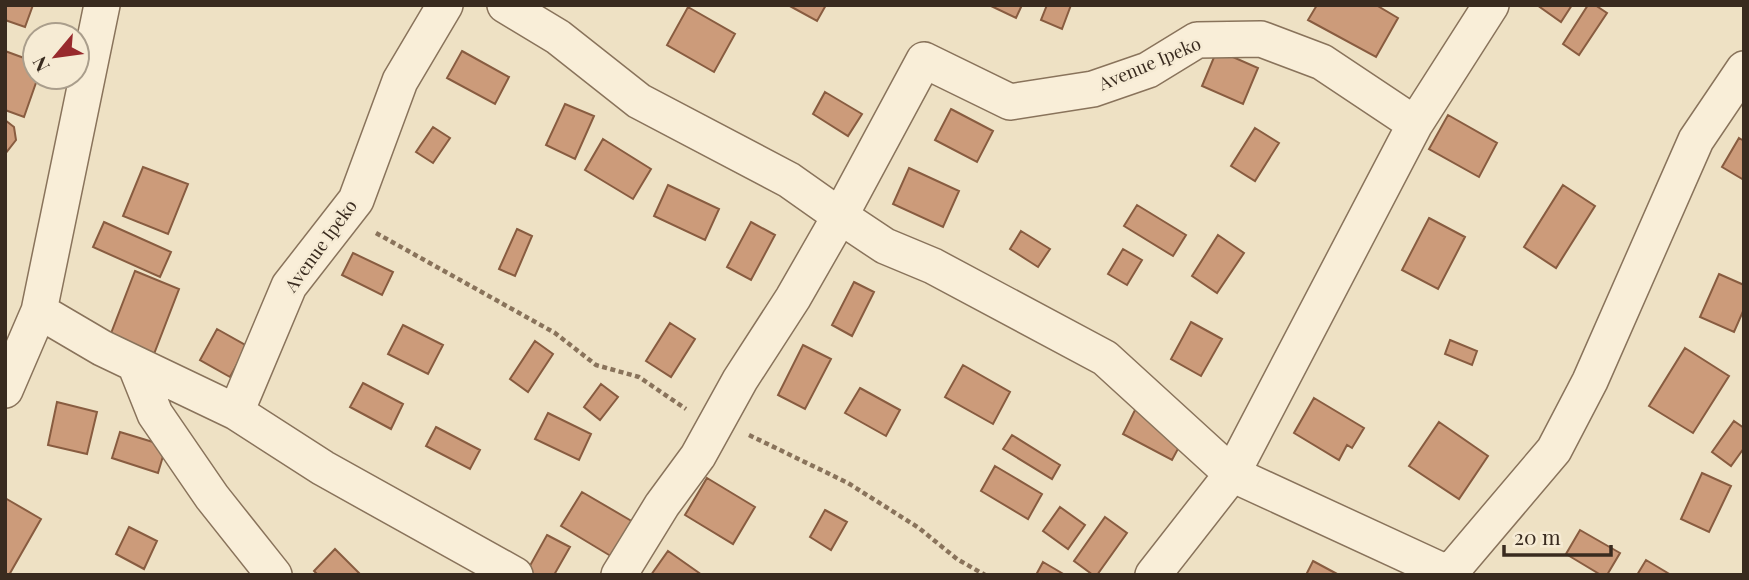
<svg xmlns="http://www.w3.org/2000/svg" width="1749" height="580" viewBox="0 0 1749 580" font-family="'Playfair Display',serif">
	<style>
		.building { fill: #cc9b7a; stroke: #885c40; stroke-width: 2 }
		.lines { fill: none; stroke-linecap: round; stroke-linejoin: round }
		.minor-casing { stroke: #89735b; stroke-width: 38 }
		.path { stroke: #89735b; stroke-width: 4.5; stroke-dasharray: 5 3.5; stroke-linecap: butt }
		.minor { stroke: #f9eed8; stroke-width: 35 }
		.labels { text-anchor: middle; stroke-width: 5; stroke-linejoin: round; paint-order: stroke }
		.street-label { font-size: 18px; fill: #392b1f; stroke: #f6ebd4 }
	</style>
	<rect width="100%" height="100%" fill="#eee1c4"/>
	<path class="building" d="M6 5H33L25 27 5 20Z
		M788 5H826L817 21Z
		M989 5H1022L1016 18Z
		M1047 5H1071L1062 29 1041 20Z
		M1317 5H1376L1398 18 1376 57 1308 20Z
		M1537 5H1572L1561 22Z
		M1588 5H1595L1607 13 1579 55 1563 44Z
		M688 7 735 34 714 72 667 45Z
		M1217 50 1258 68 1243 104 1202 86Z
		M5 51 35 62V77H38L24 117 5 110Z
		M462 51 509 77 495 104 447 78Z
		M825 92 862 114 848 136 813 114Z
		M565 104 594 116 575 159 546 145Z
		M951 109 993 131 977 162 935 140Z
		M1448 115 1497 143 1479 177 1429 149Z
		M5 120 14 127 16 140 5 154Z
		M433 127 450 138 433 163 416 152Z
		M1255 128 1279 143 1255 181 1231 166Z
		M1739 138 1744 141V180L1722 167Z
		M603 139 651 169 633 199 585 170Z
		M143 167 188 184 168 234 123 216Z
		M909 168 959 191 943 227 893 204Z
		M668 185 719 209 705 240 654 216Z
		M1563 185 1595 206 1556 268 1524 247Z
		M1137 205 1186 235 1173 256 1124 226Z
		M1429 218 1465 237 1438 289 1402 270Z
		M104 222 171 252 160 277 93 247Z
		M751 222 775 235 751 280 727 267Z
		M517 229 532 236 515 276 499 269Z
		M1021 231 1050 249 1038 267 1010 249Z
		M1218 235 1244 253 1217 293 1192 276Z
		M1123 249 1142 260 1127 285 1108 274Z
		M353 253 393 272 382 295 342 275Z
		M135 271 179 289 154 354 110 336Z
		M1719 274 1744 285V309L1734 332 1700 317Z
		M854 282 874 292 852 336 832 325Z
		M1191 322 1222 339 1201 376 1171 359Z
		M670 323 695 339 671 377 646 361Z
		M403 325 443 345 428 374 388 354Z
		M217 329 247 346 230 377 200 360Z
		M1450 340 1477 351 1472 365 1445 354Z
		M535 341 553 354 528 392 510 379Z
		M803 345 831 359 805 409 778 395Z
		M1685 348 1729 376 1693 433 1649 406Z
		M963 365 1010 392 993 424 945 397Z
		M363 383 403 404 391 429 350 407Z
		M601 384 618 397 600 420 584 407Z
		M860 388 900 410 886 436 845 413Z
		M1314 398 1364 428 1352 448 1347 445 1339 460 1294 433Z
		M57 402 97 412 87 454 48 445Z
		M1136 408 1186 434 1172 460 1123 434Z
		M548 413 591 434 579 460 535 439Z
		M1734 421 1744 428V448L1731 466 1712 452Z
		M1439 422 1488 456 1459 499 1409 466Z
		M436 427 480 450 470 469 426 446Z
		M120 432 166 446 158 473 112 458Z
		M1012 435 1060 465 1052 479 1003 449Z
		M995 466 1042 494 1028 519 981 491Z
		M1702 473 1731 486 1709 532 1681 519Z
		M707 478 755 507 733 544 685 515Z
		M582 492 635 523 614 558 561 526Z
		M5 498 41 519 9 575H5Z
		M1060 507 1085 525 1068 549 1043 531Z
		M825 510 847 522 831 550 810 537Z
		M1105 517 1127 533 1097 575H1093L1074 561Z
		M129 527 157 541 144 569 116 554Z
		M1580 530 1620 553 1607 575H1601L1566 554Z
		M547 535 570 547 554 575H534L527 571Z
		M335 549 361 575H318L314 571Z
		M668 551 702 575H651Z
		M1646 560 1671 575H1637Z
		M1313 561 1339 575H1306Z
		M1043 562 1065 575H1036Z"/>
	<g class="lines">
		<defs>
			<path id="minor" d="M505 5 558 37 639 101 789 180 840 216 793 298 740 380 698 456 662 505 619 575
				M1415 124 1322 62 1261 39 1197 40 1148 70 1093 89 1010 102 924 60 840 216 885 246 933 266 1105 358 1232 474 1451 575
				M39 311 102 348 236 412 323 468 515 575
				M135 364 155 414 212 497 274 575
				M5 390 39 311 102 5
				M236 412 289 286 356 200 400 81 445 5
				M1153 575 1232 474 1415 124 1491 5
				M1448 575 1554 450 1590 381 1696 140 1744 69"/>
		</defs>
		<use href="#minor" class="minor-casing"/>
		<path class="path" d="M376 233 555 333 596 365 639 377 686 409
			M749 435 848 483 919 528 957 559 985 575"/>
		<use href="#minor" class="minor"/>
	</g>
	<g class="labels">
		<g class="street-label">
			<text transform="translate(1150 64) rotate(-23)" y="6">Avenue Ipeko</text>
			<text transform="translate(321 246) rotate(-54)" y="6">Avenue Ipeko</text>
		</g>
	</g>
	<rect width="1749" height="580" fill="none" stroke="#392b1f" stroke-width="14"/>
	<g transform="translate(56 56) rotate(241)"><circle r="33" fill="#f6ebd4" stroke="#aa9e8c" stroke-width="2"/>
	<path d="M0-5L12 26L0 18L-12 26Z" fill="#982a2d"/>
	<text y="-10" font-size="19" font-weight="bold" text-anchor="middle" fill="#392b1f">N</text>
	</g>
	<path d="M1504 545v10h107v-10" fill="none" stroke="#392b1f" stroke-width="3.5"/>
	<text x="1514" y="545" font-size="21" fill="#392b1f" stroke="#f6ebd4" stroke-width="5" paint-order="stroke">20 m</text>
</svg>
